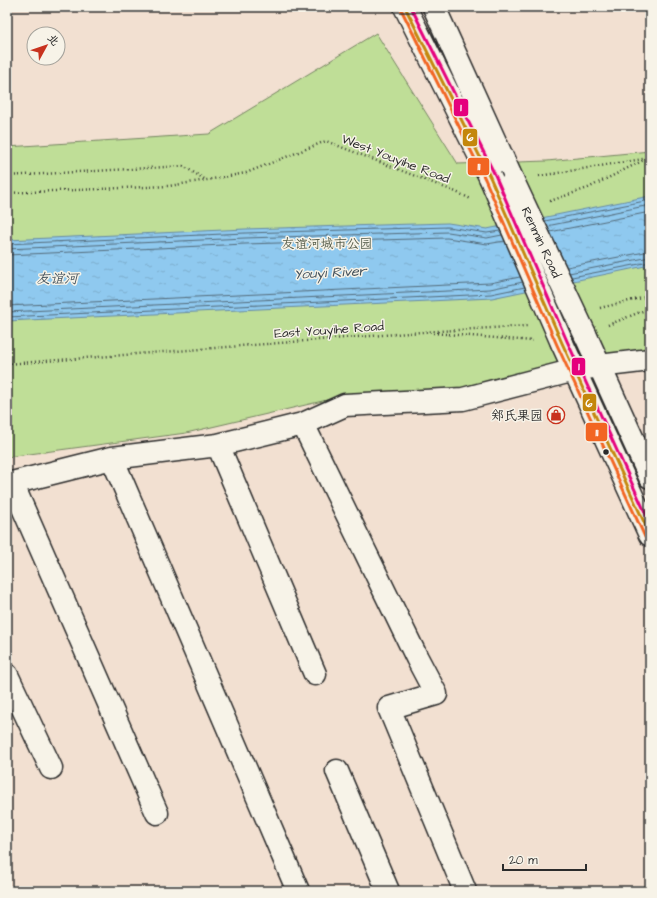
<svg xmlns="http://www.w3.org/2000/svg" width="657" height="898" viewBox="0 0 657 898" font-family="'Architects Daughter','LXGW WenKai TC',sans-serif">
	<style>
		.green { fill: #bfde97; stroke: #758461 }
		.water { fill: url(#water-ripples); stroke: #678aa1 }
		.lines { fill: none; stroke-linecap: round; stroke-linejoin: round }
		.shore { stroke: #536a79; stroke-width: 1 }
		.minor-casing { stroke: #2b2b2b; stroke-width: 25 }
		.path { stroke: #2b2b2b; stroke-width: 2.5; stroke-dasharray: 1 3; stroke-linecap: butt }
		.minor { stroke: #f7f3e8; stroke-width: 22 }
		.minor-bridge-casing { stroke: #2b2b2b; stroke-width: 25; stroke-linecap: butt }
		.minor-bridge { stroke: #f7f3e8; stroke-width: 22 }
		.bus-1-casing { stroke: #f7f3e8; stroke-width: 6 }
		.bus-2-casing { stroke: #f7f3e8; stroke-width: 6 }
		.bus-3-casing { stroke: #f7f3e8; stroke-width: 6 }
		.bus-1 { stroke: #c4870b; stroke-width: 3 }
		.bus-2 { stroke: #f26522; stroke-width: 3 }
		.bus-3 { stroke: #e5007d; stroke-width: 3 }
		.bus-dot { fill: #2b2b2b; stroke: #f7f3e8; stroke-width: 1.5 }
		.labels { text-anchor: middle; stroke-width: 3; stroke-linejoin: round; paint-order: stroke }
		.street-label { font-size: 13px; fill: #2b2b2b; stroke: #f7f3e8 }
		.park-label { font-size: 13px; fill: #505846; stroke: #f7f3e8 }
		.poi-label { font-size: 13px; fill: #2b2b2b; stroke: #f7f3e8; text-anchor: end }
		.water-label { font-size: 14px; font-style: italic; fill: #44525c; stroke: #f7f3e8 }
		.line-badge { stroke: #f7f3e8; stroke-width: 1.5 }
		.badge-label { font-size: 11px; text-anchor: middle; font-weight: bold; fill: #fff }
	</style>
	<defs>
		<pattern id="water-ripples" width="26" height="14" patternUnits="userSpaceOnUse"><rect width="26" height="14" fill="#8fc9ef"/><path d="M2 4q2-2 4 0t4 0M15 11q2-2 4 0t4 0" fill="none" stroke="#7cadcd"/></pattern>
	</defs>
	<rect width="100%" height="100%" fill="#f2e0d1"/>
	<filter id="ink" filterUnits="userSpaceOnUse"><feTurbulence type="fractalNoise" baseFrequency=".025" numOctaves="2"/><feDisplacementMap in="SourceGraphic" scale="8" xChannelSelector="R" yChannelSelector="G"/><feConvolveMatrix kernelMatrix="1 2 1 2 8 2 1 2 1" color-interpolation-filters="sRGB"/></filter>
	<g filter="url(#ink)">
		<path class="green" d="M376 33 458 164 547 161 650 151V350L462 391 344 396 186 433 7 457V147L209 134Z"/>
		<path class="water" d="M650 196V265L492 298 7 321V240L245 229 448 223 487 229Z"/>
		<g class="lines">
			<path class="shore" d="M545 221 650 200
				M547 226 650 205
				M550 232 650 212
				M7 244 245 233 448 227 487 233 500 231
				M7 249 245 238 448 232 487 238 502 235
				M7 255 245 244 447 238 487 244 505 241
				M567 267 650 251
				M569 273 650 257
				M572 277 650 262
				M7 306 490 283 520 277
				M7 312 490 289 523 282
				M7 317 491 294 525 287"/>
			<defs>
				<path id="minor" d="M405 7 490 177
					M434 7 513 181
					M585 334 650 477
					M562 343 650 535
					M303 424 417 658 436 694 389 708 465 891
					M218 445 315 674
					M112 458 298 891
					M7 482 12 483 112 458 218 445 303 424 345 405 463 399 575 370 599 366 650 360
					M12 483 157 813
					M7 675 51 768
					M337 771 388 891"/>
			</defs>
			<use href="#minor" class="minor-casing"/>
			<path class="path" d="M7 176 183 166 206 180
				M539 176 643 159
				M7 193 169 186 207 180 246 173 326 141 456 192 471 199
				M550 201 588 188 646 159 650 158
				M600 308 650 296
				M608 325 650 308
				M433 333 533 341
				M7 364 422 332 527 326"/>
			<use href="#minor" class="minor"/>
			<defs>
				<path id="minor-bridge" d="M490 177 562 343
					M513 181 585 334"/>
			</defs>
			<use href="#minor-bridge" class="minor-bridge-casing"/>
			<use href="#minor-bridge" class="minor-bridge"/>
			<defs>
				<path id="bus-1" d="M405 7 490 177 562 343 650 535"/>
				<path id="bus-2" d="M401 9 485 179 557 345 645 537"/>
				<path id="bus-3" d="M411 7 495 175 567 341 650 523"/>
			</defs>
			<use href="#bus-1" class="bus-1-casing"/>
			<use href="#bus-2" class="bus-2-casing"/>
			<use href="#bus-3" class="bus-3-casing"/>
			<use href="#bus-1" class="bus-1"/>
			<use href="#bus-2" class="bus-2"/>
			<use href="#bus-3" class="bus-3"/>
		</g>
	</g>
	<defs>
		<symbol id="shop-ring" viewBox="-11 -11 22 22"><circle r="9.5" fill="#f7f3e8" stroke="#c8321e" stroke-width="1.5"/><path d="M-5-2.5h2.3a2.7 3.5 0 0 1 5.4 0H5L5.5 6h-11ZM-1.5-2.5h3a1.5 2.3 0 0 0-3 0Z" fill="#c8321e"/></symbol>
	</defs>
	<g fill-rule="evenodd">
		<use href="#shop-ring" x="546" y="405" width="20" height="20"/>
	</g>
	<circle class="bus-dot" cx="606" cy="452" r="3.5"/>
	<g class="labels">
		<g class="street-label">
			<text transform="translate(396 158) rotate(21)" y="5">West Youyihe Road</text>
			<text transform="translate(542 242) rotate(65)" y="5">Renmin Road</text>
			<text transform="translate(329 329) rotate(-4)" y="5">East Youyihe Road</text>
		</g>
		<g class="park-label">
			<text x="327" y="248">友谊河城市公园</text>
		</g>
		<g class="poi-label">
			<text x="543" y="420">郑氏果园</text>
		</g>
		<g class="water-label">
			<text transform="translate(330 272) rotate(-3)" y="5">Youyi River</text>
			<text x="57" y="283">友谊河</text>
		</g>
	</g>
	<g class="line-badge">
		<rect x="453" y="98" width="16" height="19" rx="4" fill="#e5007d"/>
		<rect x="462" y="128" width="16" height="19" rx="4" fill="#c4870b"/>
		<rect x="467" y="157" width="23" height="19" rx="4" fill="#f26522"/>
		<rect x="571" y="357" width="15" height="19" rx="4" fill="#e5007d"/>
		<rect x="582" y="393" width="15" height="19" rx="4" fill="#c4870b"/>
		<rect x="585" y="422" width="23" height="20" rx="4" fill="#f26522"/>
	</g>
	<g class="badge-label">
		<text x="461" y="111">1</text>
		<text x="470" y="141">6</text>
		<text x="479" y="170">11</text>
		<text x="579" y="370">1</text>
		<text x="589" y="407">6</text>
		<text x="597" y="436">11</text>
	</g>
	<rect width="657" height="898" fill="none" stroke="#f7f3e8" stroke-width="24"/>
	<rect x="12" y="12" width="633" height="874" fill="none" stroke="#2b2b2b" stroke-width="1.5" filter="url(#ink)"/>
	<g transform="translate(46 46) rotate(50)"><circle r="19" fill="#f7f3e8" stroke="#a5a39c"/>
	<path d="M0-3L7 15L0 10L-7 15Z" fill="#c8321e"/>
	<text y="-6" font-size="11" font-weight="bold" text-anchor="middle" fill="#2b2b2b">北</text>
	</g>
	<path d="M503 864v6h83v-6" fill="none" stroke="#2b2b2b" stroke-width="2"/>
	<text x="509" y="864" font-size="12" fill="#2b2b2b" stroke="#f7f3e8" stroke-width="3" paint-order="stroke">20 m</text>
</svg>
